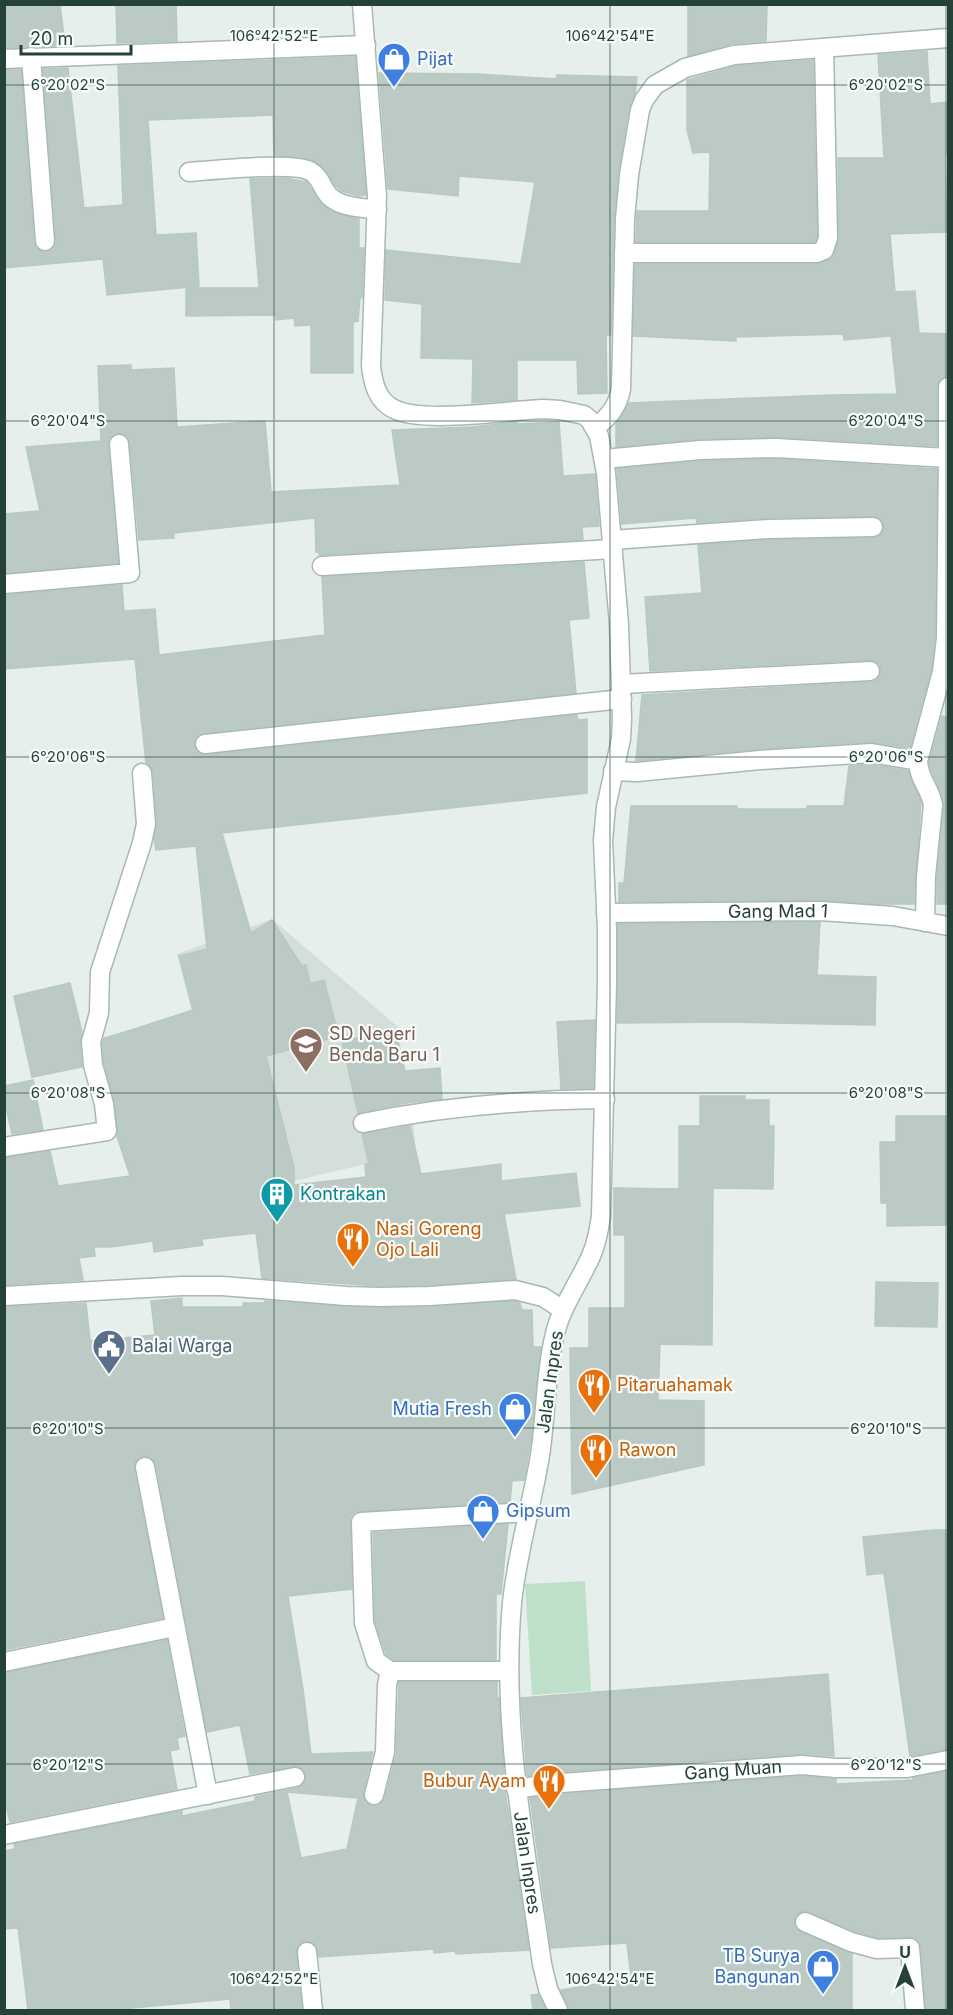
<svg xmlns="http://www.w3.org/2000/svg" width="953" height="2015" viewBox="0 0 953 2015" font-family="Inter,sans-serif">
	<style>
		.built { fill: #d4dfda }
		.green { fill: #bfe0c8 }
		.building { fill: #bbcac4; stroke: #b8c9c2; stroke-width: 1.5; fill-rule: evenodd }
		.lines { fill: none; stroke-linecap: round; stroke-linejoin: round }
		.service-casing { stroke: #a8b8b2; stroke-width: 21 }
		.minor-casing { stroke: #a8b8b2; stroke-width: 21 }
		.service { stroke: #fff; stroke-width: 18 }
		.minor { stroke: #fff; stroke-width: 18 }
		.ticks { fill: none; stroke: #24423a; stroke-width: 1.5; stroke-opacity: 0.45 }
		.labels { text-anchor: middle; stroke-width: 4.5; stroke-linejoin: round; paint-order: stroke }
		.shop-label { font-size: 18px; fill: #366cbe; stroke: #f7fbf9; text-anchor: start }
		.street-label { font-size: 18px; fill: #24423a; stroke: #f7fbf9 }
		.education-label { font-size: 18px; fill: #785e54; stroke: #f7fbf9; text-anchor: start }
		.culture-label { font-size: 18px; fill: #0d838f; stroke: #f7fbf9; text-anchor: start }
		.food-label { font-size: 18px; fill: #c56008; stroke: #f7fbf9; text-anchor: start }
		.service-label { font-size: 18px; fill: #4e5e75; stroke: #f7fbf9; text-anchor: start }
		.ticks-label { font-size: 15px; text-anchor: middle; fill: #24423a; stroke: #f7fbf9; stroke-width: 4.5; stroke-linejoin: round; paint-order: stroke }
	</style>
	<rect width="100%" height="100%" fill="#e6efeb"/>
	<path class="built" d="M272 919 397 1026 413 1119 416 1152 239 1194 177 954Z"/>
	<path class="green" d="M585 1581 591 1691 532 1695 525 1584Z"/>
	<path class="building" d="M4 4H60L65 45 4 48Z
		M116 4H176L177 41 117 43Z
		M688 4H767L766 41 731 44 688 56Z
		M927 51 930 104 948 102V154H945L947 232 890 234 895 292 915 291 919 333 948 334V376L942 378 937 387V446L776 437 700 439 616 447V424L628 403 830 395 897 394 891 336 844 340 843 334 736 337V341L633 336 635 264H817L832 258 839 238 838 158H884L878 55Z
		M349 57H355L366 195 358 196 341 191 335 185 324 168 313 160 302 157 274 156 273 115 148 120 156 235 196 233 199 286 107 295 103 259 4 268V70H21L34 242 36 248 45 252 52 250 56 240 43 69 68 68 84 208 123 205 118 66Z
		M813 60 817 236 815 242H636L637 211H709L710 152 693 153 687 130V80L736 66Z
		M379 73 477 74 556 79 557 75 637 77 635 94 629 108 618 174 614 219 611 335H606L607 393 578 394 577 360H517V400L472 403 473 359 421 358 422 304 385 300 386 250 521 264 535 182 459 176 458 196 388 189Z
		M286 178 306 182 322 204 331 211 359 219V248H364L362 298H360L358 321 353 322V373H311V325L295 326 294 318 276 320V315L186 316V288H259L250 179Z
		M131 365V370L174 368 177 427 265 421 271 492 400 485 392 430 472 427 517 422V424L559 422 563 476 595 474 599 526 582 527 583 540 319 555V552H316L315 518 174 533V538L139 540 130 443 124 434 117 433 109 439 108 445 118 563 4 573V514L40 511 26 447 101 441 98 366Z
		M776 459 937 469 935 637 931 670 910 748 871 742 759 749 636 761 642 695 871 682 877 680 880 676 881 670 879 664 869 660 650 671 645 597 702 593 698 545 770 540 873 538 882 533 884 526 879 518 873 516 768 518 697 523 696 518 622 524 617 469 701 461Z
		M584 562 589 618 569 620 576 693 204 733 198 735 194 745 196 751 206 755 577 715 578 720 587 719V793L222 833 251 933 272 920 302 966 306 965 310 984 324 980 339 1036 266 1056 294 1168V1185L366 1177 365 1164H369L362 1134 410 1126 421 1174 501 1164V1181L576 1173 580 1206 504 1214 516 1279 429 1285 380 1286 262 1278 256 1233 202 1239 203 1245 154 1252 153 1241 111 1247H94L95 1256 79 1258 83 1280 4 1285V1158L50 1151 58 1186 130 1176 117 1136 115 1103 104 1063 102 1043 104 1038 125 1032 193 1010 179 956 207 949 196 846 156 850 154 839 157 823 153 772 151 766 146 763 135 659 4 669V595L122 585 124 611 155 609 159 655 325 635 322 577Z
		M942 716 948 717V904H937V877L944 806 942 795 931 770 929 762Z
		M871 764 908 771 921 802 914 904H878L820 900 619 902V883H624L631 806H737V809H807V806H844L849 766Z
		M820 922 817 975 876 977 875 1025 729 1022 617 1023 618 924Z
		M70 983 82 1032 80 1043 82 1067 32 1077 14 996Z
		M595 1020 593 1088 561 1089 557 1022Z
		M395 1030 405 1071 440 1068 442 1099 405 1103 358 1113 342 1041Z
		M33 1080 43 1130 12 1134 4 1099V1086Z
		M700 1096H745V1100H769V1126H774L773 1189 713 1188 712 1345 660 1344 658 1400 704 1401V1465L572 1494 570 1348H589V1308H625V1235H614V1188L679 1189V1126H700Z
		M896 1116H948V1225L887 1226V1203H881L880 1142H896Z
		M876 1282 938 1283 937 1327 875 1326Z
		M182 1298V1307H243V1303H266L265 1301 380 1308 430 1307 514 1301 520 1303 522 1310H532L533 1347H541L531 1439 524 1480 512 1481 510 1502 355 1512 351 1516 350 1522 352 1589 288 1596 303 1689 311 1754 373 1752 363 1793 366 1803 371 1806H378L385 1798 396 1755 399 1682H497V1698H499L505 1790 529 1950 456 1954 455 1951 434 1953V1949L319 1957 316 1945 311 1942 305 1941 300 1943 296 1953 302 2010H231L230 1999 110 2010H28L18 1928 4 1929V1851L15 1849 14 1844 182 1811V1816L255 1801V1797L297 1788 303 1785 306 1780 304 1770 298 1766 250 1774 240 1725 207 1732 156 1465 149 1457 143 1456 138 1458 135 1463 134 1469 163 1618 4 1650V1307L86 1303 90 1341 155 1335 151 1301ZM287 1792 358 1798 347 1849 301 1858Z
		M508 1524 501 1594H496V1660H394L386 1654 375 1621 373 1533Z
		M933 1530H948V1749L910 1756 884 1573 867 1575 863 1537Z
		M167 1640 185 1736 177 1738 179 1749 170 1751 177 1789 10 1822 4 1797V1673Z
		M828 1674 834 1756 801 1754 548 1773 527 1776 521 1698Z
		M948 1771V2010H926L921 1947 916 1938 910 1937 878 1938 855 1931 804 1911 799 1913 795 1918 794 1924 796 1929 852 1954V2010H569L561 1990 631 1978 627 1943 551 1948 530 1798 550 1795 802 1776 836 1779V1784L913 1780V1778Z
		M538 1994 546 2010H533L531 1995Z"/>
	<g class="lines">
		<defs>
			<path id="service" d="M363 1123C440 1107 526 1100 605 1099"/>
			<g id="minor">
				<path id="s1" d="M362 4 377 196 371 366C373 383 377 401 394 409 423 424 509 410 544 409L560 410 584 415 590 420 599 436 606 473 619 624 622 719 621 739 606 807 603 840 607 930V983L601 1216C599 1230 597 1243 591 1256 579 1283 560 1308 554 1338 545 1376 546 1417 540 1455 532 1505 517 1553 512 1603 501 1725 525 1844 542 1964L548 1989 558 2010"/>
				<path d="M31 57 45 241"/>
				<path d="M4 59 366 45"/>
				<path d="M189 172C213 170 292 162 310 171 319 176 321 184 326 192 336 208 361 207 377 210"/>
				<path d="M624 253H817L824 250 828 238 824 48"/>
				<path d="M595 427C609 418 618 405 621 389L625 219 629 175 640 110 644 100 655 85 685 68 734 55 948 38"/>
				<path d="M948 458V387"/>
				<path d="M604 459 700 450 776 448 948 458 946 638 942 672 918 761C919 781 930 787 933 805L926 876 925 922"/>
				<path d="M612 540 769 529 873 527"/>
				<path d="M322 566 613 549"/>
				<path d="M4 584 130 573 119 444"/>
				<path d="M622 684 870 671"/>
				<path d="M205 744 622 699"/>
				<path d="M613 771 637 772 760 760 872 753 918 761"/>
				<path id="s2" d="M606 913 820 911 893 916 948 926"/>
				<path d="M4 1147 107 1131 104 1104 93 1065 91 1042 99 1013 100 972 142 843 146 824 142 773"/>
				<path d="M4 1296 182 1286H222L346 1296 380 1297 430 1296 515 1290 543 1297 563 1310"/>
				<path d="M145 1467 208 1795"/>
				<path d="M4 1662 175 1627"/>
				<path d="M509 1671H390L376 1661 364 1623 361 1522 528 1512"/>
				<path id="s3" d="M516 1789 549 1784 802 1765 836 1768H907L948 1760"/>
				<path d="M374 1795 385 1752 387 1685 390 1671"/>
				<path d="M4 1835 295 1777"/>
				<path d="M805 1922 851 1942 877 1949 910 1948 915 2010"/>
				<path d="M307 1952 313 2010"/>
			</g>
		</defs>
		<use href="#service" class="service-casing"/>
		<use href="#minor" class="minor-casing"/>
		<use href="#service" class="service"/>
		<use href="#minor" class="minor"/>
	</g>
	<path class="ticks" d="M274 4V2010M610 4V2010M946 4V2010M4 85H948M4 421H948M4 757H948M4 1093H948M4 1428H948M4 1764H948"/>
	<defs>
		<symbol id="shop-pin" viewBox="-11 -11 22 30"><path d="M0 17L-7.5 6A9.5 9.5 0 1 1 7.5 6Z" fill="#3f7fe0" stroke="#f7fbf9"/><path d="M-5-2.5h2.3a2.7 3.5 0 0 1 5.4 0H5L5.5 6h-11ZM-1.5-2.5h3a1.5 2.3 0 0 0-3 0Z" fill="#fff"/></symbol>
		<symbol id="school-pin" viewBox="-11 -11 22 30"><path d="M0 17L-7.5 6A9.5 9.5 0 1 1 7.5 6Z" fill="#8d6e63" stroke="#f7fbf9"/><path d="M0-5L7-2L0 1L-7-2ZM-4 1L0 2.5L4 1V4Q0 6-4 4Z" fill="#fff"/></symbol>
		<symbol id="building-pin" viewBox="-11 -11 22 30"><path d="M0 17L-7.5 6A9.5 9.5 0 1 1 7.5 6Z" fill="#0f9aa8" stroke="#f7fbf9"/><path d="M-4-6H4V6H1V3H-1V6H-4ZM-2.5-4.3h1.7v1.8h-1.7ZM.8-4.3h1.7v1.8H.8ZM-2.5-1h1.7V.8h-1.7ZM.8-1h1.7V.8H.8Z" fill="#fff"/></symbol>
		<symbol id="restaurant-pin" viewBox="-11 -11 22 30"><path d="M0 17L-7.5 6A9.5 9.5 0 1 1 7.5 6Z" fill="#e8710a" stroke="#f7fbf9"/><path d="M-5-6h1v4h1v-4h1v4h1v-4h1v5L-1.5 .5V6h-2V.5L-5-1ZM5-6V6H3V1.5H1.5Q1.5-4 5-6Z" fill="#fff"/></symbol>
		<symbol id="civic-pin" viewBox="-11 -11 22 30"><path d="M0 17L-7.5 6A9.5 9.5 0 1 1 7.5 6Z" fill="#5c6f8a" stroke="#f7fbf9"/><path d="M-.6-6.5H3V-4.5H.6V-3L4-1V1h2V6H-6V1h2V-1L-.6-3ZM-1.2 2.5V6h2.4V2.5Z" fill="#fff"/></symbol>
	</defs>
	<g fill-rule="evenodd">
		<use href="#shop-pin" x="375" y="40" width="38" height="52"/>
		<use href="#school-pin" x="287" y="1025" width="38" height="52"/>
		<use href="#building-pin" x="258" y="1175" width="38" height="52"/>
		<use href="#restaurant-pin" x="334" y="1220" width="38" height="52"/>
		<use href="#civic-pin" x="90" y="1327" width="38" height="52"/>
		<use href="#restaurant-pin" x="575" y="1366" width="38" height="52"/>
		<use href="#shop-pin" x="496" y="1390" width="38" height="52"/>
		<use href="#restaurant-pin" x="577" y="1431" width="38" height="52"/>
		<use href="#shop-pin" x="464" y="1492" width="38" height="52"/>
		<use href="#restaurant-pin" x="530" y="1762" width="38" height="52"/>
		<use href="#shop-pin" x="804" y="1947" width="38" height="52"/>
	</g>
	<g class="labels">
		<g class="shop-label">
			<text x="417" y="65">Pijat</text>
			<text x="492" y="1415" text-anchor="end">Mutia Fresh</text>
			<text x="506" y="1517">Gipsum</text>
			<text x="800" y="1962" text-anchor="end">TB Surya<tspan x="800" dy="21">Bangunan</tspan></text>
		</g>
		<g class="street-label">
			<text dy="6" stroke="none"><textPath href="#s2" startOffset="172">Gang Mad 1</textPath></text>
			<text transform="translate(550 1382) rotate(-82)" y="6">Jalan Inpres</text>
			<text dy="6" stroke="none"><textPath href="#s3" startOffset="218">Gang Muan</textPath></text>
			<text dy="6" stroke="none"><textPath href="#s1" startOffset="2076">Jalan Inpres</textPath></text>
		</g>
		<g class="education-label">
			<text x="329" y="1040">SD Negeri<tspan x="329" dy="21">Benda Baru 1</tspan></text>
		</g>
		<g class="culture-label">
			<text x="300" y="1200">Kontrakan</text>
		</g>
		<g class="food-label">
			<text x="376" y="1235">Nasi Goreng<tspan x="376" dy="21">Ojo Lali</tspan></text>
			<text x="617" y="1391">Pitaruahamak</text>
			<text x="619" y="1456">Rawon</text>
			<text x="526" y="1787" text-anchor="end">Bubur Ayam</text>
		</g>
		<g class="service-label">
			<text x="132" y="1352">Balai Warga</text>
		</g>
	</g>
	<g class="ticks-label">
		<text x="274" y="41">106°42'52"E</text>
		<text x="610" y="41">106°42'54"E</text>
		<text x="68" y="90">6°20'02"S</text>
		<text x="886" y="90">6°20'02"S</text>
		<text x="68" y="426">6°20'04"S</text>
		<text x="886" y="426">6°20'04"S</text>
		<text x="68" y="762">6°20'06"S</text>
		<text x="886" y="762">6°20'06"S</text>
		<text x="68" y="1098">6°20'08"S</text>
		<text x="886" y="1098">6°20'08"S</text>
		<text x="68" y="1434">6°20'10"S</text>
		<text x="886" y="1434">6°20'10"S</text>
		<text x="68" y="1770">6°20'12"S</text>
		<text x="886" y="1770">6°20'12"S</text>
		<text x="274" y="1984">106°42'52"E</text>
		<text x="610" y="1984">106°42'54"E</text>
	</g>
	<rect width="953" height="2015" fill="none" stroke="#24423a" stroke-width="12"/>
	<g transform="translate(905 1967)" stroke="#f7fbf9" stroke-width="4.5" paint-order="stroke">
	<path d="M0-4.5L10 22L0 15L-10 22Z" fill="#24423a"/>
	<text y="-9" font-size="16" font-weight="bold" text-anchor="middle" fill="#24423a">U</text>
	</g>
	<path d="M21 45v9h110v-9" fill="none" stroke="#24423a" stroke-width="3"/>
	<text x="30" y="45" font-size="18" fill="#24423a" stroke="#f7fbf9" stroke-width="4.5" paint-order="stroke">20 m</text>
</svg>
